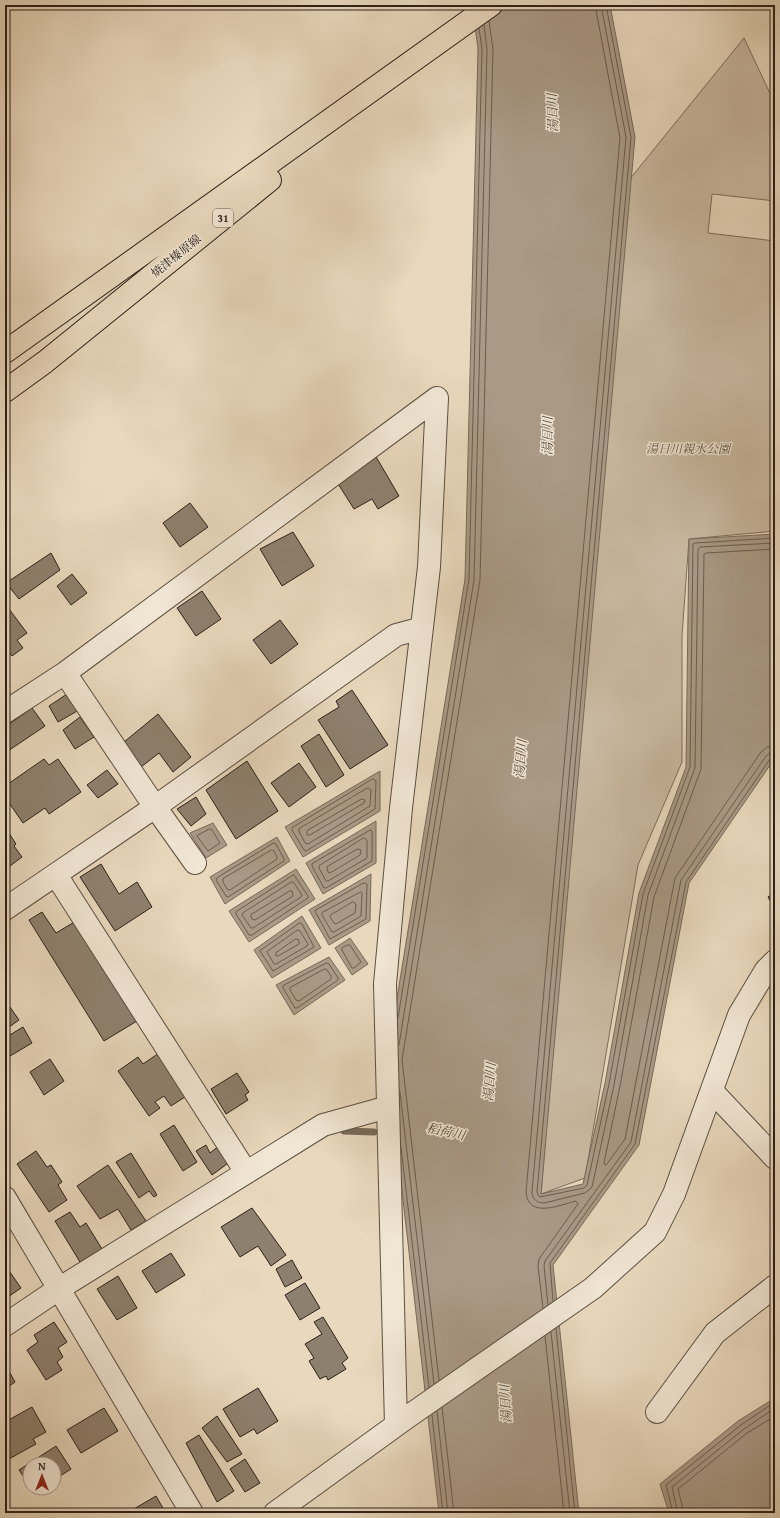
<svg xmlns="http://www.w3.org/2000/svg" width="780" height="1518" viewBox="0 0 780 1518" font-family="'Gentium Book Plus','Noto Serif JP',serif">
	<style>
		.green { fill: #c9b9a1; stroke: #7a6c5c }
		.water { fill: #a99985; stroke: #776959 }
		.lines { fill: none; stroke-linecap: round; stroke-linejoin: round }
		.shore { stroke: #6a5c4e; stroke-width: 1 }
		.stream { stroke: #776959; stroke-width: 7 }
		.building { fill: #8e806e; stroke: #2c2018 }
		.minor-casing { stroke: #5b4e41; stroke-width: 24 }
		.major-casing { stroke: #2c2018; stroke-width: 24 }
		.minor { stroke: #f1e6d4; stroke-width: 22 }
		.major { stroke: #e9d8bd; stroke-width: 22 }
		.labels { text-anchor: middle; stroke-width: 3; stroke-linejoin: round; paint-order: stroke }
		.shield { fill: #f1e6d4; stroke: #675b50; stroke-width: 1 }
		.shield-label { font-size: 11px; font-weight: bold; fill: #2c2018 }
		.street-label { font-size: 12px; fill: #2c2018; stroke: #f1e6d4 }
		.park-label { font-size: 12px; font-style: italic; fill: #5b4e41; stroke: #f1e6d4 }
		.water-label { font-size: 13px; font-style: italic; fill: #584a3e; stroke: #f1e6d4 }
	</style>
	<rect width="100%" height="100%" fill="#e9d8bd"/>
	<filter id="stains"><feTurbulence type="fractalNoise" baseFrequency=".005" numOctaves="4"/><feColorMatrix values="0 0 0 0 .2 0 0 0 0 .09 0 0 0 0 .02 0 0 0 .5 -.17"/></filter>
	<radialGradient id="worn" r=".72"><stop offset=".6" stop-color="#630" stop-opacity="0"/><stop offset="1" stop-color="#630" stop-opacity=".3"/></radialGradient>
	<path class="green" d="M744 38 775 104V201L712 194 708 233 775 241V531L689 539 682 636V762L638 865 585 1178 541 1194 621 190Z"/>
	<path class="water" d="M472 5H610L635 137 541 1194 583 1184 605 1083 639 893 686 767 689 539 775 534V758L689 883 639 1145 553 1265 579 1513H439L387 1060 465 579 478 48Z
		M380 771V811L303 857 285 827Z
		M376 821V863L323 894 306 863Z
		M213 823 227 845 206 858 190 833Z
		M277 837 290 861 225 904 210 877Z
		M296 869 315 899 249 942 229 911Z
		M371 874 370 921 329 945 309 910Z
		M302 916 321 948 272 978 254 950Z
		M350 938 368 964 352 975 335 948Z
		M329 957 345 980 294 1015 276 985Z
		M775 1398V1513H669L660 1484 738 1421Z"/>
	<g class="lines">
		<path class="shore" d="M601 5 626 137 532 1192C532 1199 537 1203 544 1203L585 1193 592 1187 614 1085 648 895 695 768 698 549 700 547 775 543
			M606 5 631 137 537 1192 538 1195 540 1197 584 1188 587 1185 609 1084 643 894 690 767 693 544 695 543 775 538
			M775 549 706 553 704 554 701 769 654 897 620 1086 604 1163 605 1165 607 1164 625 1139 675 878 761 752 767 747 775 746
			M373 779 376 781 375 809 306 851 304 850 292 830V828Z
			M368 788 371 790 370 806 308 844 305 843 299 831V829Z
			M362 799 365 800 364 803 310 835H307V831Z
			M210 829 212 830 220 843 208 851 197 836Z
			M371 830 372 831V861L326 888H324L312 866V864Z
			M364 838 367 840V858L328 881H326L319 868V866Z
			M274 843 276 844 284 859V861L228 897 226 896 216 880 217 878Z
			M358 849 361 850 360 855 330 873 328 872 327 867Z
			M272 850 274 851 277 857V859L230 890 227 889 223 882V879Z
			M294 875 308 896V898L252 935H249L236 914V912Z
			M292 882 294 883 302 895 301 897 253 928H251L242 915 243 913Z
			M364 883 367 884 366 919 330 939 315 911Z
			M290 891H292L293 896 255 920 252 919 251 917V915Z
			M361 892 362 893 361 916 334 932H332L322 915V913Z
			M353 902 356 904 355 913 336 924 334 923 330 917 331 915Z
			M300 923 302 924 314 947 273 971 260 951Z
			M298 930 300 931 308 944 307 946 276 964H274L267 952Z
			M296 939 299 940V944L278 956H276V953Z
			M348 945H350L361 962 354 968H352L342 950V948Z
			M327 963 329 964 338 978V980L297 1008H295L283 988V986Z
			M325 969 327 970 331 976V979L299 1001 296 1000 290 990V988Z
			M398 1018 469 579 482 49 479 28
			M399 1045 474 580 487 49 484 25
			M400 1092 434 1384
			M401 1147 429 1387
			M553 1301 550 1263 635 1144 686 882 770 759 775 757
			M548 1305 544 1266 545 1261 631 1142 681 880 766 756 770 753 775 752
			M543 1308 538 1266 539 1259 578 1204 576 1201C560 1205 528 1219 526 1192L620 138 595 5
			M556 1328 575 1513
			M551 1332 570 1513
			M545 1336 564 1513
			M439 1380 402 1060 480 580 493 49 489 21
			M442 1407 454 1513
			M437 1411 448 1513
			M432 1415 443 1513
			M673 1513 666 1485 741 1425 775 1402
			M678 1513 672 1487 744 1429 775 1408
			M684 1513 678 1489 747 1433 775 1416"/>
		<path class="stream" d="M774 5 775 7
			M344 1131 374 1132"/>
	</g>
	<path class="building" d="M375 455 399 496 378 509 372 499 354 509 335 479Z
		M190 503 208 527 180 547 163 523Z
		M293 532 314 566 282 586 260 549Z
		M51 553 60 570 19 599 6 583Z
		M72 574 87 593 71 605 57 586Z
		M202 591 221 619 196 636 177 608Z
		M9 609 27 633 17 640 23 648 12 656 5 647V611Z
		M280 620 298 644 271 664 253 640Z
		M352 690 388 745 350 769 318 720 339 707 336 701Z
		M67 694 79 710 58 722 49 706Z
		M32 708 45 726 5 753V727Z
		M158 714 191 757 173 772 159 753 141 767 124 742Z
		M80 717 94 737 75 749 63 730Z
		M319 734 344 775 326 787 301 746Z
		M44 759 49 765 58 759 81 792 49 814 45 808 23 823 5 797V786Z
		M247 761 278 811 236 839 206 790Z
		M299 763 316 787 289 807 271 783Z
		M107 770 118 784 98 798 87 785Z
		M196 797 206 814 191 826 177 809Z
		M5 827 16 844 14 846 22 857 10 866 5 859Z
		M101 864 119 894 137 882 152 907 115 931 80 877Z
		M775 893V909L768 897Z
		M42 912 56 933 76 921 137 1021 104 1041 29 920Z
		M5 1000 19 1020 5 1030Z
		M23 1027 32 1043 5 1059V1038Z
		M159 1053 188 1095 171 1106 164 1096 155 1102 160 1108 149 1116 118 1071 138 1057 143 1064Z
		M50 1059 64 1081 44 1095 30 1072Z
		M237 1073 249 1092 245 1095 248 1100 226 1114 211 1089Z
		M174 1125 197 1162 183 1171 160 1134Z
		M206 1145 210 1153 220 1145 231 1161 212 1175 196 1151Z
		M36 1151 47 1167 51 1165 62 1182 58 1185 67 1200 49 1212 17 1164Z
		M131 1153 157 1195 154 1197 149 1191 139 1198 116 1162Z
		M108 1165 146 1221 131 1230 118 1209 100 1219 77 1186Z
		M252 1208 286 1255 271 1266 258 1246 240 1257 221 1227Z
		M70 1212 80 1227 86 1223 102 1249 80 1262 55 1221Z
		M171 1253 185 1275 156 1293 142 1271Z
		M292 1260 302 1278 285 1287 276 1269Z
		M5 1265 21 1288 5 1299Z
		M118 1276 137 1308 117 1320 97 1289Z
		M305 1283 320 1308 300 1320 285 1295Z
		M323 1317 348 1358 342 1363 346 1369 328 1380 326 1376 320 1379 309 1361 314 1358 305 1344 322 1334 314 1322Z
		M54 1322 67 1342 58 1348 63 1357 57 1362 62 1370 46 1380 27 1350 38 1342 34 1335Z
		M5 1364 15 1382 5 1389Z
		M258 1388 278 1421 257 1434 254 1429 240 1437 223 1409Z
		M32 1407 46 1432 33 1439 36 1444 9 1459 5 1453V1422Z
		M104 1408 118 1431 81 1453 67 1430Z
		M217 1416 242 1454 227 1462 202 1428Z
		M199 1435 234 1491 217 1502 186 1443Z
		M56 1446 71 1469 54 1480V1464H30V1486L19 1470Z
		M245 1459 260 1483 245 1492 230 1469Z
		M156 1496 164 1510 159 1513H127Z"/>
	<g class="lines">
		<defs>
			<path id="minor" d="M65 673 151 801 195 863
				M5 712 65 673 437 398 429 567 401 808 385 984 396 1425
				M56 875 246 1172
				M5 909 155 807 396 635 422 628
				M712 1091 775 1158
				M5 1198 192 1513
				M5 1325 60 1288 323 1125 388 1107
				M657 1412 715 1333 775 1286
				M275 1513 406 1418 593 1288 655 1232 674 1194 739 1015 766 970 775 961"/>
			<path id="major" d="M5 352 491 5
				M5 391 45 362 270 180"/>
		</defs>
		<use href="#minor" class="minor-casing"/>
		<use href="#major" class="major-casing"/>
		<use href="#minor" class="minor"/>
		<use href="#major" class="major"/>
	</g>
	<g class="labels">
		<rect class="shield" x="213" y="209" width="20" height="18" rx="3"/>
		<g class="shield-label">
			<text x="223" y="222">31</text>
		</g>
		<g class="street-label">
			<text transform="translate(176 256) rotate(-39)" y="4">焼津榛原線</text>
		</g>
		<g class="park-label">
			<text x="688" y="453">湯日川親水公園</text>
		</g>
		<g class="water-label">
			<text transform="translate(552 113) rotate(-92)" y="5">湯日川</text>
			<text transform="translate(547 436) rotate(-89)" y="5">湯日川</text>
			<text transform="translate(520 759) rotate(-85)" y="5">湯日川</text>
			<text transform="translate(489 1082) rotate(-85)" y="5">湯日川</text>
			<text transform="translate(446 1131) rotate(12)" y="5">稻荷川</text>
			<text transform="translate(505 1404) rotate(-94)" y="5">湯日川</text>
		</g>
	</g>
	<rect width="780" height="1518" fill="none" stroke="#e9d8bd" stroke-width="20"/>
	<rect x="6" y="6" width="768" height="1506" fill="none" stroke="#2c2018" stroke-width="2"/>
	<rect x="10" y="10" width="760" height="1498" fill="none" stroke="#2c2018"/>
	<g transform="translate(42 1476)"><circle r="19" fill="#f1e6d4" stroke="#a29789"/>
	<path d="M0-3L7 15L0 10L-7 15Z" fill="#8f2418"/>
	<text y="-6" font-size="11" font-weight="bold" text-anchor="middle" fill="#2c2018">N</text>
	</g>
	<rect width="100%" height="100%" filter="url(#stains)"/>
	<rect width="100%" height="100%" fill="url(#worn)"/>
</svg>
